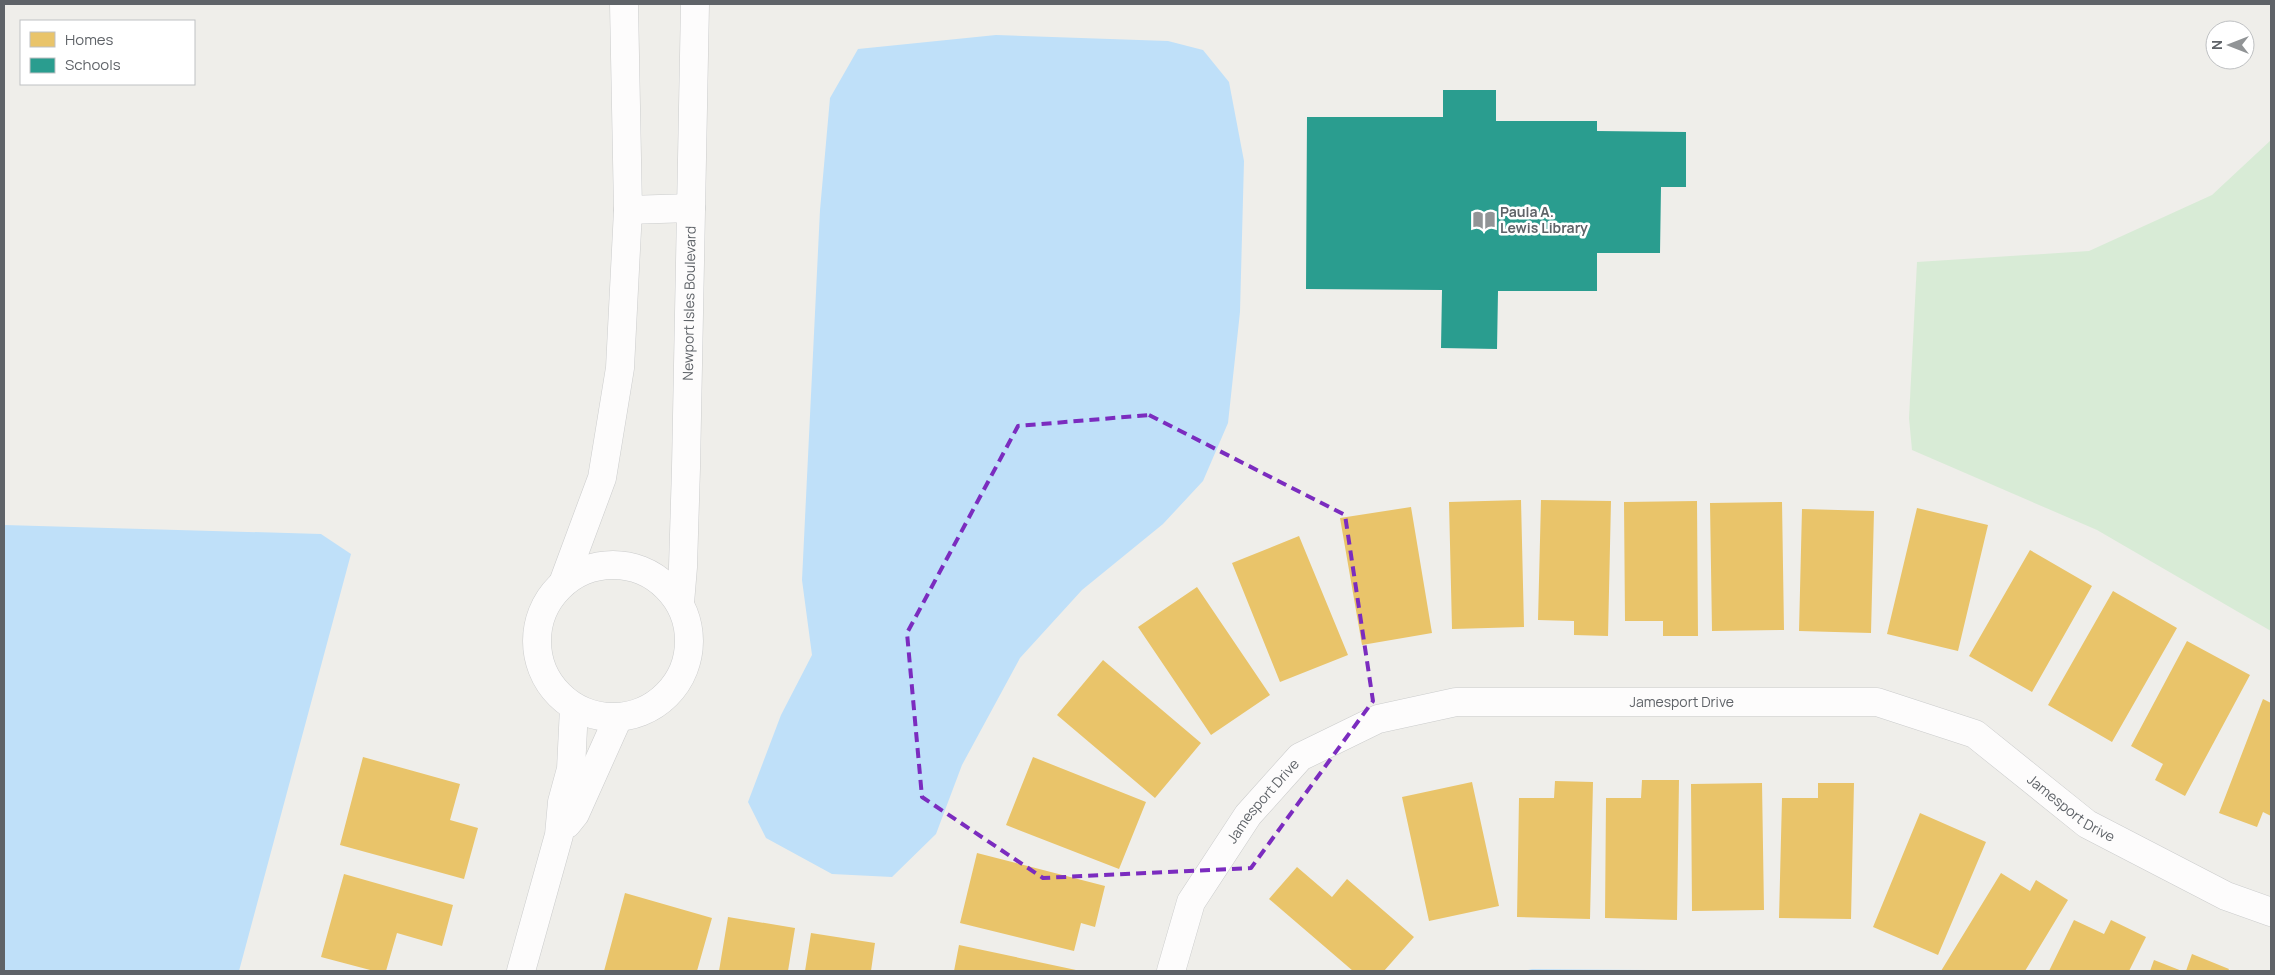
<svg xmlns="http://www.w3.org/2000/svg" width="2275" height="975" viewBox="0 0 2275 975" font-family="Manrope,sans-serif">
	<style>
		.green { fill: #d8ebd6 }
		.water { fill: #bfe0f9 }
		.homes { fill: #e9c46a }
		.schools { fill: #2a9d8f }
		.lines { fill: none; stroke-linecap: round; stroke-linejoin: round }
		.minor-casing { stroke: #cbcccc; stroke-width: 29 }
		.minor { stroke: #fdfcfc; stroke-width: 28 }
		.marked { fill: none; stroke: #7b2cbf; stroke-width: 4; stroke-dasharray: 10 6; stroke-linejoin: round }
		.labels { text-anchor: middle; stroke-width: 5; stroke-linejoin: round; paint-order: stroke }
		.poi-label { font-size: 14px; font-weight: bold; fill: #5f6368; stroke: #fff; text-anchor: start }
		.street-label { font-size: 14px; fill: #5f6368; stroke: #fff }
	</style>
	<rect width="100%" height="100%" fill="#efeeea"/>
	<path class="green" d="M2271 140V631L2097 530 1912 450 1909 418 1917 262 2089 251 2212 195Z"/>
	<path class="water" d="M996 35 1168 41 1203 50 1229 82 1244 161 1240 312 1228 423 1203 481 1163 524 1082 590 1020 658 962 765 936 834 892 877 832 874 766 838 748 802 781 715 812 655 802 580 820 210 830 98 858 49Z
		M4 525 321 534 351 554 239 971H4Z
		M1532 969 1766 971H1524Z"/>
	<path class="homes" d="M1521 500 1524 627 1452 629 1449 502Z
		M1541 500 1611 501 1608 636 1574 635V621L1538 620Z
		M1697 501 1698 636H1663V621H1625L1624 502Z
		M1782 502 1784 630 1712 631 1710 503Z
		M1411 507 1432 633 1362 645 1340 518Z
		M1917 508 1988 525 1958 651 1887 634Z
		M1802 509 1874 511 1871 633 1799 631Z
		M1299 536 1348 655 1280 682 1232 563Z
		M2030 550 2092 586 2032 692 1969 656Z
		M1197 587 1270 695 1211 735 1138 627Z
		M2113 591 2177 628 2112 742 2048 705Z
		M2187 641 2250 675 2185 796 2155 780 2163 764 2131 746Z
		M1103 660 1201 743 1155 798 1057 715Z
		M2263 699 2271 703V816L2263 812 2257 827 2219 813Z
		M363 757 460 784 450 820 478 828 464 879 340 845Z
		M1033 757 1146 802 1119 869 1006 825Z
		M1642 780H1679L1677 920 1605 918 1606 798H1641Z
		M1555 781 1593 782 1590 919 1517 917 1519 798H1554Z
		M1472 782 1499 906 1429 921 1402 797Z
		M1762 783 1764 910 1692 911 1691 784Z
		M1818 783H1854L1851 919 1779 918 1782 798H1818Z
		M1920 813 1986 842 1938 955 1873 927Z
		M977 853 1105 886 1095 927 1081 923 1074 951 960 923Z
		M1297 867 1332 897 1347 879 1414 937 1384 971H1353L1269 899Z
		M2001 873 2030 891 2036 880 2068 900 2025 971H1941Z
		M344 874 453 905 442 946 397 933 386 971H374L321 957Z
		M625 893 712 918 697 971H604Z
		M728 917 795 928 788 971H719Z
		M2074 920 2104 934 2111 920 2146 937 2129 971H2049Z
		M811 933 875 943 871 971H805Z
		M959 945 1076 970V971H954Z
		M2192 954 2229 969 2228 971H2186Z
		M2154 960 2182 971H2150Z"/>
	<path class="schools" d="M1443 90H1496V121H1597V131L1686 132V187H1661L1660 253H1597V291H1498L1497 349 1441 348 1442 290 1306 289 1307 117H1443Z"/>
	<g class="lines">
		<defs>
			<g id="minor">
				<path d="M628 210 691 208"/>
				<circle cx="613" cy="641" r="76"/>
				<path d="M563 583 602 478 620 368 628 210 624 4"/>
				<path id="s1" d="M680 603 683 567 686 468 695 4"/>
				<path d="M567 824 575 814 618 718"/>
				<path d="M521 971 559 835 562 802 571 769 574 708"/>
				<path id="s2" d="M1171 971 1191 902 1248 815 1300 757 1378 719 1456 702H1877L1975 734 2087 824 2226 896 2271 912"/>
			</g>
		</defs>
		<use href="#minor" class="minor-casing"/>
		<use href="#minor" class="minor"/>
	</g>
	<path class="marked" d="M1149 415 1345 515 1373 701 1251 868 1043 878 922 797 907 633 1018 426Z"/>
	<defs>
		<symbol id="library-bare" viewBox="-9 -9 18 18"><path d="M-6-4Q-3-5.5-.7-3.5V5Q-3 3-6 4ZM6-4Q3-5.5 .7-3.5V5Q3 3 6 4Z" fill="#919496" stroke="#fff" stroke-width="2.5" paint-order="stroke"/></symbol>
	</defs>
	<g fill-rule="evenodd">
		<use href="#library-bare" x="1468" y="204" width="32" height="32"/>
	</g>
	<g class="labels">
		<g class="poi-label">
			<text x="1500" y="217">Paula A.<tspan x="1500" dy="16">Lewis Library</tspan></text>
		</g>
		<g class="street-label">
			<text dy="5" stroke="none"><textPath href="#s1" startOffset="300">Newport Isles Boulevard</textPath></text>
			<text dy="5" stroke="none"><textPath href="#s2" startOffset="646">Jamesport Drive</textPath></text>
			<text dy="5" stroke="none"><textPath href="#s2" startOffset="196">Jamesport Drive</textPath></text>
			<text dy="5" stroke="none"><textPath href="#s2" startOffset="1066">Jamesport Drive</textPath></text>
		</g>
	</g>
	<rect width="2275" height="975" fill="none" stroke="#5f6368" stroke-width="10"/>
	<rect x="20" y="20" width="175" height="65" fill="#ffffff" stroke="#bfc1c3"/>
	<rect x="30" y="32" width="25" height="15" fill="#e9c46a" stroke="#bfc1c3"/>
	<text x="65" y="45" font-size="15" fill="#5f6368">Homes</text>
	<rect x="30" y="58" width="25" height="15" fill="#2a9d8f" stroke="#bfc1c3"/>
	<text x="65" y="70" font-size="15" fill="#5f6368">Schools</text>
	<g transform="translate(2230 45) rotate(270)"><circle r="24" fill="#ffffff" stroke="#bfc1c3"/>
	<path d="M0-4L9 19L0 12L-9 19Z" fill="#919496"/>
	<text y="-8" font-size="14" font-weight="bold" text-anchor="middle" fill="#5f6368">N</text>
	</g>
</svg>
